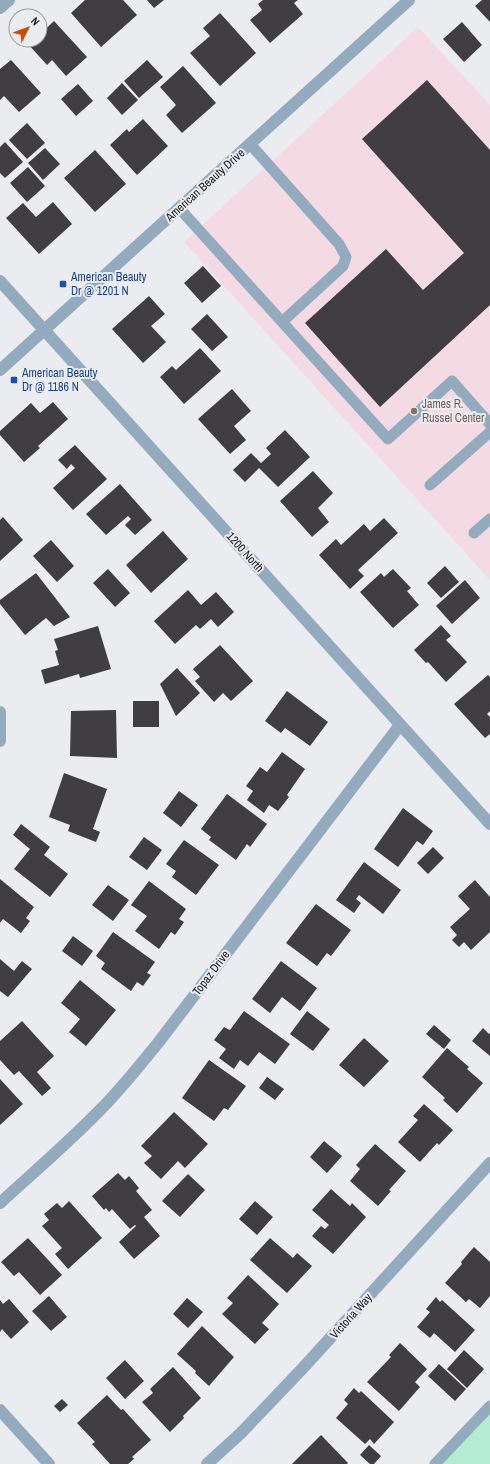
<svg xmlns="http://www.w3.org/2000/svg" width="490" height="1464" viewBox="0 0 490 1464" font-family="'Archivo Narrow',sans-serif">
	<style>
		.education { fill: #f4dae2 }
		.green { fill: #b5edd3 }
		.building { fill: #413e41 }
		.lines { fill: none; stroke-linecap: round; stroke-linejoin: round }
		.lane { stroke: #92abbf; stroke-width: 11 }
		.street { stroke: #92abbf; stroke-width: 12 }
		.transit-dot { fill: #1a4fb4; stroke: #ebecf0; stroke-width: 1.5 }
		.education-dot { fill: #8d6e63; stroke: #ebecf0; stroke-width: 1.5 }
		.labels { text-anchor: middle; stroke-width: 4; stroke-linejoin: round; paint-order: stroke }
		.street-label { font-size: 12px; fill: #1c1d1e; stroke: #ebecf0 }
		.transit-label { font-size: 12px; fill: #164399; stroke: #ebecf0; text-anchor: start }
		.education-label { font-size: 12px; fill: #785e54; stroke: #ebecf0; text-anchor: start }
	</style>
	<rect width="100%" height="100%" fill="#ebecf0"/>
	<path class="education" d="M418 27 490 105V580L184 242Z"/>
	<path class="green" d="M490 1411V1464H440Z"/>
	<path class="building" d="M85 0H123L137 15 101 47 71 13Z
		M147 0H164L154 8Z
		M263 0H298L294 3 303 14 270 43 250 20 262 10 258 4Z
		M482 0H490V22L475 6Z
		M220 13 256 53 220 86 190 53 210 36 203 28Z
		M54 21 87 57 66 76 52 60 47 65 28 44 33 40H40V34Z
		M462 22 482 45 464 62 443 39Z
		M11 60 41 93 19 112 4 96 0 100V69Z
		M147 60 163 77 139 98 124 81Z
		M183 66 216 103 182 133 166 115 176 105 160 87Z
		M427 80 490 150V305L380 407 305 323 386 249 423 290 464 253 362 139Z
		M122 83 138 100 122 115 107 98Z
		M78 84 93 101 76 116 61 99Z
		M143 119 168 146 137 175 110 145 127 129 129 132Z
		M27 123 45 143 27 159 9 140Z
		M5 142 23 162 5 178 0 173V147Z
		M45 148 60 164 43 180 28 163Z
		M95 150 126 184 95 212 64 178Z
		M28 167 45 186 27 202 10 183Z
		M53 202 72 224 39 254 6 218 23 203 36 217Z
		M203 266 221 286 202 303 184 283Z
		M149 296 165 314 151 326 166 342 143 363 112 329Z
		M207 314 228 337 212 351 191 329Z
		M200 348 221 371 184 404 160 377 172 366 176 370Z
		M232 389 251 411 234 426 246 440 230 454 198 419Z
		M53 402 68 419 38 446 40 448 24 462 0 435V431L31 403 40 413Z
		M285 430 310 457 278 487 259 468 245 482 233 470 251 453 261 463 271 454 266 448Z
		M75 445 107 479 73 510 53 488 75 468 71 464 67 469 58 460Z
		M313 471 333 493 318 508 329 522 312 537 280 501Z
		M120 484 152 520 135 535 125 525 131 519 128 516 106 535 86 514Z
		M3 517 23 540 0 561V520Z
		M384 518 398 533 358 570 364 576 350 589 319 555 336 539 341 545 364 524 370 531Z
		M163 531 188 559 151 593 126 565Z
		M51 540 74 566 57 582 33 556Z
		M445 566 459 582 441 598 427 583Z
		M108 569 130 593 115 607 93 583Z
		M393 569 411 588 407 591 419 605 393 628 360 592 381 573 384 577Z
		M36 573 70 617 54 626 46 618 25 635 0 604V600Z
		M465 580 480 598 452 624 436 606Z
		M188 590 201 605 216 592 234 612 218 627 211 619 200 629 196 625 175 644 154 621Z
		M441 625 451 636 446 640 467 662 446 682 428 662 426 663 414 650Z
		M98 626 111 669 80 678 79 674 45 684 41 670 59 665 55 651 58 650 54 639Z
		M220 645 253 681 231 701 223 693 214 702 195 681 200 677 193 669Z
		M177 668 200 693 176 716 160 684Z
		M488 675 490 677V711L487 714 490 717V734L485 738 454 704Z
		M287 691 328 722 310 746 285 728 281 733 265 721Z
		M133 701H159V727H133Z
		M116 710 117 758 70 756 71 711Z
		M282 752 305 769 287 795 289 797 278 811 269 805 264 813 247 800 253 791 246 786 260 767 267 772Z
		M64 773 107 789 93 829 100 832 96 842 68 831 70 825 49 817Z
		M179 791 198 805 181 827 163 813Z
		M227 794 267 824 250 847 247 844 236 860 209 840 211 837 201 829Z
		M403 808 433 831 423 845 417 841 398 867 374 849Z
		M21 824 50 847 44 855 68 874 50 897 14 869 30 849 13 835Z
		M144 837 162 850 147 870 129 857Z
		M184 840 219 865 196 895 172 877 176 871 166 864Z
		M433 847 444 858 428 874 417 863Z
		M364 862 401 890 383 914 359 895 356 899 361 903 354 913 336 900Z
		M0 879 34 907 26 918 30 921 21 933 3 919 0 923Z
		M475 880 490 897V932L471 950 464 942 459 947 452 940 457 935 450 927 470 909 458 896Z
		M149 881 186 909 179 919 184 922 175 935 171 932 159 949 135 931 147 916 131 905Z
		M108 885 129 900 113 921 92 905Z
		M316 904 351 930 331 956 327 953 317 966 286 943Z
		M113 932 155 962 147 973 151 975 143 986 137 982 131 991 101 969 105 963 96 956Z
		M73 936 93 951 82 966 62 951Z
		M0 959 14 971 22 961 32 969 8 997 0 991Z
		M281 961 317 988 300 1011 282 997 270 1013 252 999Z
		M80 980 116 1010 86 1046 69 1032 80 1019 61 1003Z
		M244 1011 290 1044 275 1064 259 1052 248 1066 240 1060 234 1069 219 1058 226 1049 214 1040 224 1027 230 1030Z
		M307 1011 330 1029 313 1051 290 1034Z
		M22 1021 54 1056 37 1072 51 1088 42 1096 19 1071 14 1075 0 1060V1041Z
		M434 1025 451 1040 444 1049 426 1034Z
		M483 1028 489 1034 490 1033V1056L472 1041Z
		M364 1038 389 1061 364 1087 339 1065Z
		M447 1048 469 1067 467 1069 483 1083 457 1113 443 1100 445 1098 422 1077Z
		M209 1060 246 1086 228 1110 224 1108 214 1121 182 1098Z
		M267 1077 284 1089 275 1100 259 1088Z
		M0 1079 23 1104 0 1125Z
		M424 1104 453 1130 439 1145 437 1143 420 1162 398 1142 418 1120 413 1116Z
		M174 1112 208 1144 185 1168 178 1161 161 1179 144 1163 152 1156 141 1146Z
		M324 1141 342 1156 327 1173 310 1157Z
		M375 1144 406 1171 389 1190 391 1191 378 1206 350 1181 360 1169 356 1165Z
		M118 1173 125 1180 129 1176 139 1188 136 1191 152 1210 144 1217 160 1236 134 1259 119 1242 136 1226 135 1225 130 1229 112 1209 109 1212 106 1208 104 1210 92 1196Z
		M188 1174 205 1190 180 1217 162 1201Z
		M331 1189 350 1206 352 1203 366 1217 333 1254 312 1236 321 1226 325 1229 329 1225 312 1210Z
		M69 1201 102 1238 68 1269 55 1254 62 1248 42 1226 49 1220 44 1214 57 1203 62 1208Z
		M255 1201 273 1217 257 1235 239 1219Z
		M28 1238 62 1275 40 1295 19 1272 14 1276 1 1262Z
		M270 1238 293 1258 297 1253 312 1266 287 1293 250 1260Z
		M474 1247 490 1262V1296L480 1308 469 1299 466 1302 445 1283 462 1264 461 1262Z
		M248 1275 279 1304 262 1323 269 1329 255 1344 222 1314 233 1303 227 1298Z
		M49 1296 67 1317 51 1331 32 1311Z
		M436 1297 440 1302 442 1300 475 1330 455 1352 434 1333 430 1338 417 1327 430 1312 426 1309Z
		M187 1298 203 1312 188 1328 173 1314Z
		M9 1299 29 1322 11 1339 2 1329 0 1332V1300L3 1304Z
		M202 1326 234 1357 209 1386 195 1373 196 1371 177 1354Z
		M400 1343 427 1369 415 1382 420 1387 399 1411 367 1382 391 1357 389 1355Z
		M464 1350 484 1369 467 1388 447 1369Z
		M125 1360 144 1381 125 1399 106 1378Z
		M439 1364 466 1389 455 1401 428 1376Z
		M173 1367 201 1398 183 1416 184 1418 170 1432 142 1402 153 1393 150 1389Z
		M354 1388 359 1393 361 1391 394 1422 374 1444 370 1439 365 1444 336 1418 348 1404 344 1400Z
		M107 1395 121 1410 123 1409 151 1440 132 1457 134 1459 128 1464H110L92 1444 95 1442 77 1423Z
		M62 1399 68 1405 60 1412 54 1406Z
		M321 1435 348 1463 347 1464H292Z
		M369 1445 381 1456 374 1464H370L360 1455Z"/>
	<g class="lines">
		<path class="lane" d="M250 144 339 244 346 257 343 266 282 322
			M179 208 388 439 452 381 490 424
			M430 485 490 432
			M474 533 490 519
			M435 1464 490 1406"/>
		<path class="street" d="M0 8 9 0
			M0 281 490 824
			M0 370 409 0
			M0 712V741
			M0 1203C34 1172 69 1142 101 1109 122 1088 139 1066 158 1043L400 725
			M0 1410 49 1464
			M207 1464 241 1433 302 1369 490 1163"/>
	</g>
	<g class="transit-dot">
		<rect x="59" y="280" width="8" height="8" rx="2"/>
		<rect x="10" y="376" width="8" height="8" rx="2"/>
	</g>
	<circle class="education-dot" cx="414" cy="411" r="4"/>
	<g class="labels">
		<g class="street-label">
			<text transform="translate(205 185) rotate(-42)" y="4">American Beauty Drive</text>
			<text transform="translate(245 552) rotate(48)" y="4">1200 North</text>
			<text transform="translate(211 973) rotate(-53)" y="4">Topaz Drive</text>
			<text transform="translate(351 1316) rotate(-48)" y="4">Victoria Way</text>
		</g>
		<g class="transit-label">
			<text x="71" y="281">American Beauty<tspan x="71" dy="14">Dr @ 1201 N</tspan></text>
			<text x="22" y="377">American Beauty<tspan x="22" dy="14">Dr @ 1186 N</tspan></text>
		</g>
		<g class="education-label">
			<text x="422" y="408">James R.<tspan x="422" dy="14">Russel Center</tspan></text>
		</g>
	</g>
	<g transform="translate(28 28) rotate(48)"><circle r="19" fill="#ebecf0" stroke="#98999c"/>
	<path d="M0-3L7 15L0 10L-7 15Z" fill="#ce4901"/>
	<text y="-6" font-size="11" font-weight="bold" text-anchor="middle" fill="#1c1d1e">N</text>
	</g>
</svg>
